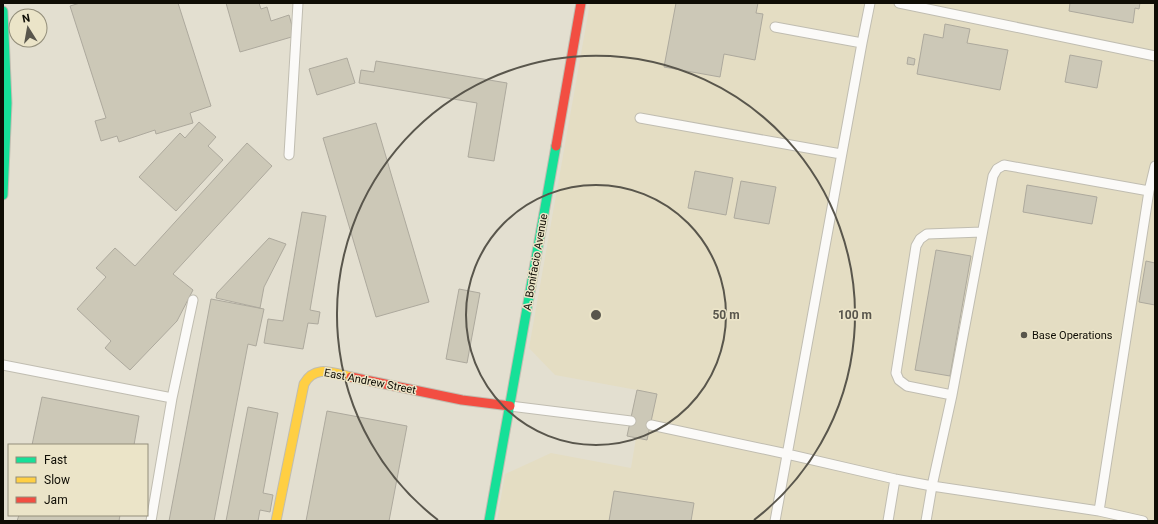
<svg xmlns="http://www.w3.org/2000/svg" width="1158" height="524" viewBox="0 0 1158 524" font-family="Roboto,sans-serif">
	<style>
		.built { fill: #e4ddc3 }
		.building { fill: #ccc8b7; stroke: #ada99d }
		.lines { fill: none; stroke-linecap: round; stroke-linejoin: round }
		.lane-casing { stroke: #c0bdb1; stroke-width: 11 }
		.fast-casing { stroke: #c0bdb1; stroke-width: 11 }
		.slow-casing { stroke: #c0bdb1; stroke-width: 11 }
		.jam-casing { stroke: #c0bdb1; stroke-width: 11 }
		.lane { stroke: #fbfaf8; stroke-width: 9 }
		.fast { stroke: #16e098; stroke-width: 9 }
		.slow { stroke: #ffcf43; stroke-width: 9 }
		.jam { stroke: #f24e42; stroke-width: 9 }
		.ring { fill: none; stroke: #59564c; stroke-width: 2 }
		.poi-dot { fill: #59564c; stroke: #ebe4c8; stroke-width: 1.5 }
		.labels { text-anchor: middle; stroke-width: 3; stroke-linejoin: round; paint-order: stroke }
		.street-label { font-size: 11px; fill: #0f0d05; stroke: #ebe4c8 }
		.poi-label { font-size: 11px; fill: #0f0d05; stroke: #ebe4c8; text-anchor: start }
		.centre { fill: #59564c; stroke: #ebe4c8; stroke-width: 2 }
		.ring-label { font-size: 12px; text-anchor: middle; font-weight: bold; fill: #59564c; stroke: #ebe4c8; stroke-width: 3; stroke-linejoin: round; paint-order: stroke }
	</style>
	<rect width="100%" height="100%" fill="#e3dfd0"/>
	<path class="built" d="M590 3H1155V521H497L505 474 551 453 631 468 636 438 627 436 637 390 555 375 529 348Z"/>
	<path class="building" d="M80 3H178L211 106 190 113 193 123 156 134 155 130 119 142 117 136 101 141 95 121 106 118 70 6Z
		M226 3H259L261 9 267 7 271 21 289 15 295 36 240 52Z
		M676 3H758L756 13 763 14 755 60 724 54 720 77 664 67Z
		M1070 3H1140L1139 9 1135 8 1133 23 1069 11Z
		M945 24 970 29 967 43 1008 50 1000 90 917 74 924 34 943 38Z
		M1070 55 1102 61 1097 88 1065 82Z
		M908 57 915 59 914 65 907 64Z
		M347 58 355 83 317 95 309 69Z
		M376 61 507 83 494 161 468 157 477 103 359 83 361 70 374 72Z
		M199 122 216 137 208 146 223 160 176 211 139 177 180 133 185 138Z
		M376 123 429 302 376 317 323 138Z
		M247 143 272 166 173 274 193 290 177 321 130 370 105 348 111 341 77 309 106 277 96 268 115 248 135 266Z
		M695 171 733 178 726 215 688 208Z
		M741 181 776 187 769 224 734 218Z
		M1027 185 1097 197 1092 224 1023 212Z
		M302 212 326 216 310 310 320 312 318 324 308 323 303 349 264 343 268 319 283 321Z
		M269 238 286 244 264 287 260 308 216 298 217 293Z
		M936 250 971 256 950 376 915 370Z
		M1146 261 1155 263V305L1139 302Z
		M459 289 480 293 467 363 446 359Z
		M211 299 264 309 256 346 248 344 214 521H169Z
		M637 390 657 394 647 440 627 436Z
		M42 397 139 416 134 445H32Z
		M248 407 278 413 263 493 273 495 270 512 260 510 258 521H226Z
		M327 411 407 426 389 521H306Z
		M614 491 694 503 691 521H609Z
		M19 515H120L119 521H17Z"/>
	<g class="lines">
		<defs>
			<path id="lane" d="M899 3 1155 56
				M775 27 862 43
				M640 118 841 154
				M289 155 298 3
				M1149 191 1155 166
				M3 365 172 398 151 521
				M952 395 907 386 899 380 896 373 916 246 920 239 927 234 982 232
				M172 398 193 300
				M510 406 631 421
				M651 425 787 454 895 479 932 486 1099 511 1143 521
				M775 521 862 43 870 3
				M888 521 895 479
				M926 521 932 486 952 395 993 176 997 169 1004 165 1149 191 1099 511"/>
			<path id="fast" d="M3 11 7 103 3 195
				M489 521 556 146"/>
			<path id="slow" d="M276 521 304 384C315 364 333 373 351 377"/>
			<path id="jam" d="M556 146 581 3
				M351 377 462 400 510 406"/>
		</defs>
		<use href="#lane" class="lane-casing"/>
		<use href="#fast" class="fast-casing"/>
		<use href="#slow" class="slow-casing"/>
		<use href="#jam" class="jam-casing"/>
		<use href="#lane" class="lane"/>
		<use href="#fast" class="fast"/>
		<use href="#slow" class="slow"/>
		<use href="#jam" class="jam"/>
	</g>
	<g class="ring">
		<circle cx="596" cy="315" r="130"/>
		<path d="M438 520A259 259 0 1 1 754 520"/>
	</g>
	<circle class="poi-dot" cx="1024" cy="335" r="4"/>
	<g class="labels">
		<g class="street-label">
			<text transform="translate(535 262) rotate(-80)" y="4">A. Bonifacio Avenue</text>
			<text transform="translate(370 381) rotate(11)" y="4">East Andrew Street</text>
		</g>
		<g class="poi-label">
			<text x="1032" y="339">Base Operations</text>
		</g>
	</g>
	<circle cx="596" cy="315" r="6" class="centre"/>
	<g class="ring-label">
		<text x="726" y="319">50 m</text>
		<text x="855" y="319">100 m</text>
	</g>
	<rect width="1158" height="524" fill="none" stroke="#0f0d05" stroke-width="8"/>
	<rect x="8" y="444" width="140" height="72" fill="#ebe4c8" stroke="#938e7a"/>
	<rect x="16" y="457" width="20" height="6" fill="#16e098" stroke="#938e7a"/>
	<text x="44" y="464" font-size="12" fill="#0f0d05">Fast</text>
	<rect x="16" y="477" width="20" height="6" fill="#ffcf43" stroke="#938e7a"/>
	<text x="44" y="484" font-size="12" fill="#0f0d05">Slow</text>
	<rect x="16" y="497" width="20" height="6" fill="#f24e42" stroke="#938e7a"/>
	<text x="44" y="504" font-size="12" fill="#0f0d05">Jam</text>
	<g transform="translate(28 28) rotate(349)"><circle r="19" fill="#ebe4c8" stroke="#938e7a"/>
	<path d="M0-3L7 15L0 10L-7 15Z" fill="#59564c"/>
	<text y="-6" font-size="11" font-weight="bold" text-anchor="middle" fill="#0f0d05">N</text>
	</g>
</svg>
